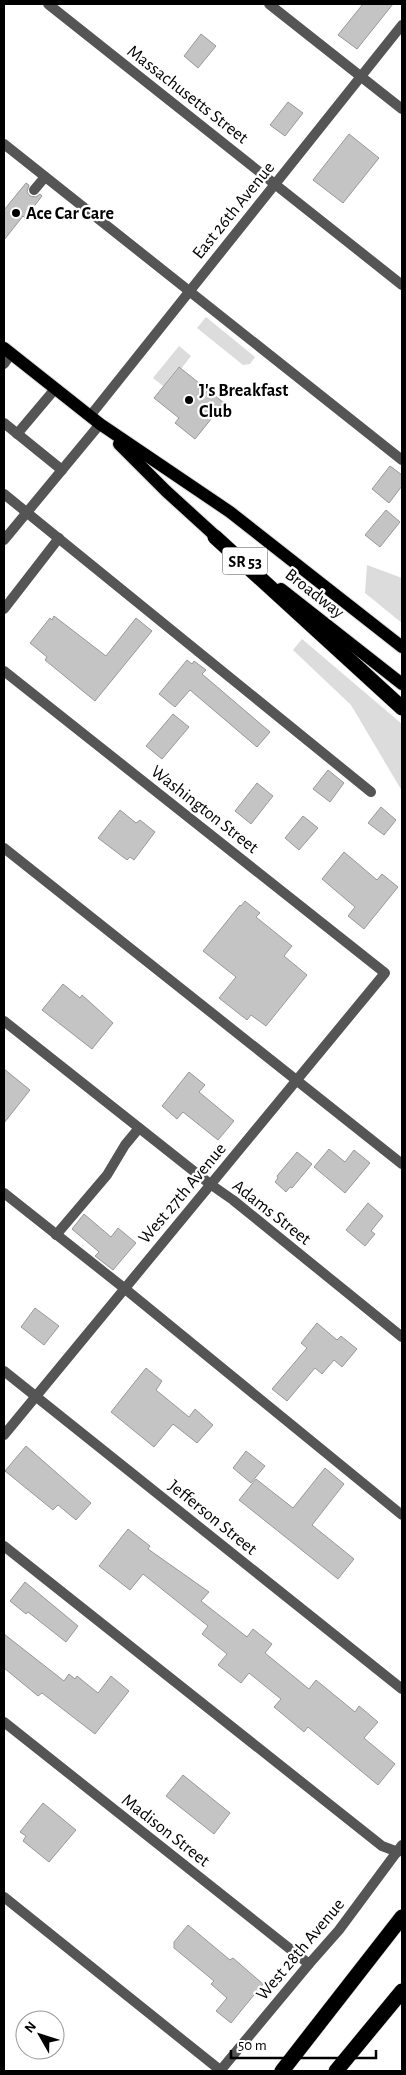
<svg xmlns="http://www.w3.org/2000/svg" width="406" height="2075" font-family="'Alegreya Sans',sans-serif">
<rect width="100%" height="100%" fill="#fff"/>
<!-- green -->
<g fill="#dcdcdc">
<path d="M206,317L255,357L250,364L243,365L197,328Z"/>
<path d="M179,346L191,356L181,369L178,367L163,386L153,378Z"/>
<path d="M367,565L402,578V623L365,593Z"/>
<path d="M302,639L402,724V791L351,705L293,650Z"/>
</g>
<!-- building -->
<g fill="#c4c4c4" stroke="#999">
<path d="M363,4H393L357,49L338,35Z"/>
<path d="M201,34L216,46L198,68L184,56Z"/>
<path d="M288,102L303,113L285,136L270,125Z"/>
<path d="M349,134L379,158L343,203L313,180Z"/>
<path d="M26,183L29,185L27,192L30,196L36,197L40,194L42,196L25,218L23,216L4,240V210Z"/>
<path d="M179,367L224,403L195,439L175,423L179,418L154,398Z"/>
<path d="M390,466L402,475V486L389,503L372,489Z"/>
<path d="M386,510L400,522L380,547L365,535Z"/>
<path d="M54,616L106,656L136,618L152,631L95,701L45,660L47,657L30,643L50,618L52,620Z"/>
<path d="M187,660L192,664L194,661L206,670L202,674L270,732L257,747L190,690L175,707L159,694Z"/>
<path d="M173,714L189,727L162,759L146,746Z"/>
<path d="M328,770L344,783L330,802L313,789Z"/>
<path d="M257,783L273,796L251,824L235,811Z"/>
<path d="M381,807L396,820L384,835L368,823Z"/>
<path d="M120,810L136,823L140,820L155,832L134,860L130,857L127,860L98,838Z"/>
<path d="M303,816L318,828L299,850L285,838Z"/>
<path d="M344,852L377,880L382,874L398,887L364,929L348,916L355,907L322,879Z"/>
<path d="M245,901L260,913L256,917L292,946L284,956L307,975L266,1026L251,1015L247,1020L219,998L236,977L203,951L240,905L241,906Z"/>
<path d="M63,984L80,998L82,995L113,1023L92,1049L42,1010Z"/>
<path d="M4,1069L30,1090L4,1123Z"/>
<path d="M189,1072L205,1085L199,1092L234,1121L218,1140L183,1112L177,1119L162,1106Z"/>
<path d="M329,1149L345,1162L354,1150L370,1163L345,1193L314,1167Z"/>
<path d="M297,1152L312,1164L292,1188L290,1187L286,1192L275,1182L278,1178L277,1176Z"/>
<path d="M368,1203L383,1216L371,1231L375,1234L365,1246L346,1230Z"/>
<path d="M84,1214L111,1237L118,1228L136,1243L113,1270L95,1256L99,1252L72,1229Z"/>
<path d="M35,1308L59,1326L44,1345L21,1327Z"/>
<path d="M317,1323L337,1340L341,1336L357,1349L342,1367L334,1360L322,1374L315,1368L287,1401L272,1389L307,1348L301,1343Z"/>
<path d="M146,1368L162,1381L156,1390L189,1417L195,1409L213,1425L197,1443L173,1424L154,1447L111,1412Z"/>
<path d="M26,1446L91,1503L76,1520L58,1505L53,1510L5,1471Z"/>
<path d="M246,1451L265,1466L251,1483L233,1468Z"/>
<path d="M325,1468L344,1484L312,1525L354,1559L338,1579L239,1500L256,1479L293,1508Z"/>
<path d="M128,1529L150,1546L148,1549L209,1592L201,1601L247,1637L253,1629L272,1644L265,1653L309,1689L316,1680L355,1712L359,1706L378,1722L364,1738L395,1764L378,1785L308,1727L304,1732L274,1707L281,1699L249,1673L241,1683L218,1665L227,1654L202,1634L208,1626L143,1574L130,1590L99,1566Z"/>
<path d="M25,1582L78,1626L66,1642L28,1612L26,1614L10,1601Z"/>
<path d="M4,1634L64,1681L69,1674L75,1679L77,1676L98,1693L111,1676L129,1691L95,1734L42,1693L38,1696L4,1668Z"/>
<path d="M183,1775L230,1813L214,1834L166,1796Z"/>
<path d="M43,1803L76,1830L49,1862L23,1841L26,1836L20,1832Z"/>
<path d="M188,1925L230,1960L233,1958L263,1984L231,2023L216,2011L227,1998L211,1984L214,1981L174,1948V1942Z"/>
</g>
<g fill="none" stroke-linecap="round" stroke-linejoin="round">
<!-- primary casing -->
<g stroke="#dbdbdb" stroke-width="14">
<g id="primary">
<path d="M4,348L100,424L230,512L402,647"/>
<path d="M119,444L166,491L222,542"/>
<path d="M281,589L402,684"/>
</g>
</g>
<!-- highway casing -->
<g stroke="#dbdbdb" stroke-width="16">
<g id="highway">
<path d="M215,537L402,708"/>
<path d="M282,2071L402,1917"/>
<path d="M336,2071L402,1991"/>
</g>
</g>
<!-- lane -->
<g stroke="#555" stroke-width="10">
<path d="M269,4L402,109"/>
<path d="M4,144L402,460"/>
<path d="M34,190L45,177"/>
<path d="M4,364L11,354"/>
<path d="M4,423L62,470"/>
<path d="M17,434L55,389"/>
<path d="M4,494L371,792"/>
<path d="M4,609L59,538"/>
<path d="M4,848L402,1164"/>
<path d="M4,1193L124,1288L402,1515"/>
<path d="M56,1235L107,1175L125,1145L139,1128"/>
<path d="M4,1546L382,1846L398,1852"/>
<path d="M4,1897L220,2070"/>
</g>
<!-- street -->
<g stroke="#555" stroke-width="10">
<path d="M48,4L402,285"/>
<path d="M90,416L402,25"/>
<path d="M4,540L100,424"/>
<path d="M4,671L385,973L4,1435"/>
<path d="M4,1021L210,1184L233,1200L402,1337"/>
<path d="M4,1371L402,1689"/>
<path d="M4,1722L309,1964"/>
<path d="M220,2071L309,1964L339,1930L402,1845"/>
</g>
<!-- primary -->
<use href="#primary" stroke="#000" stroke-width="12"/>
<!-- highway -->
<use href="#highway" stroke="#000" stroke-width="15"/>
</g>
<!-- markers -->
<g fill="#000" stroke="#fff" stroke-width="2">
<circle cx="16" cy="213" r="5"/>
<circle cx="189" cy="400" r="5"/>
</g>
<g text-anchor="middle" stroke-width="4.5" stroke-linejoin="round" paint-order="stroke">
<!-- shield labels -->
<rect fill="#fff" stroke="#4c4c4c" stroke-width="1" x="222.5" y="547.5" width="45" height="27" rx="4"/>
<g font-size="16" font-weight="bold" fill="#000">
<text x="245" y="567">SR 53</text>
</g>
<!-- street labels -->
<g font-size="18" fill="#000" stroke="#fff">
<text transform="translate(188 94) rotate(38)" y="6">Massachusetts Street</text>
<text transform="translate(233 210) rotate(-51)" y="6">East 26th Avenue</text>
<text transform="translate(315 593) rotate(38)" y="6">Broadway</text>
<text transform="translate(205 809) rotate(38)" y="6">Washington Street</text>
<text transform="translate(182 1193) rotate(-50)" y="6">West 27th Avenue</text>
<text transform="translate(272 1212) rotate(38)" y="6">Adams Street</text>
<text transform="translate(213 1517) rotate(39)" y="6">Jefferson Street</text>
<text transform="translate(166 1830) rotate(38)" y="6">Madison Street</text>
<text transform="translate(300 1949) rotate(-50)" y="6">West 28th Avenue</text>
</g>
<!-- poi labels -->
<g font-size="18" font-weight="bold" fill="#000" stroke="#fff" text-anchor="start">
<text x="26" y="219">Ace Car Care</text>
<text x="199" y="396">J's Breakfast<tspan x="199" dy="21">Club</tspan></text>
</g>
</g>
<!-- border -->
<rect width="406" height="2075" fill="none" stroke="#000000" stroke-width="10"/>
<!-- north arrow -->
<g transform="translate(40 2035) rotate(309)"><circle r="24" fill="#ffffff" stroke="#999999"/>
<path d="M0-4L9 19L0 12L-9 19Z" fill="#000000"/>
<text y="-8" font-size="14" font-weight="bold" text-anchor="middle" fill="#000000">N</text>
</g>
<!-- scale -->
<path d="M231 2050v8h145v-8" fill="none" stroke="#000000" stroke-width="2.5"/>
<text x="238" y="2050" font-size="15" fill="#000000" stroke="#ffffff" stroke-width="4" paint-order="stroke">50 m</text>
</svg>
